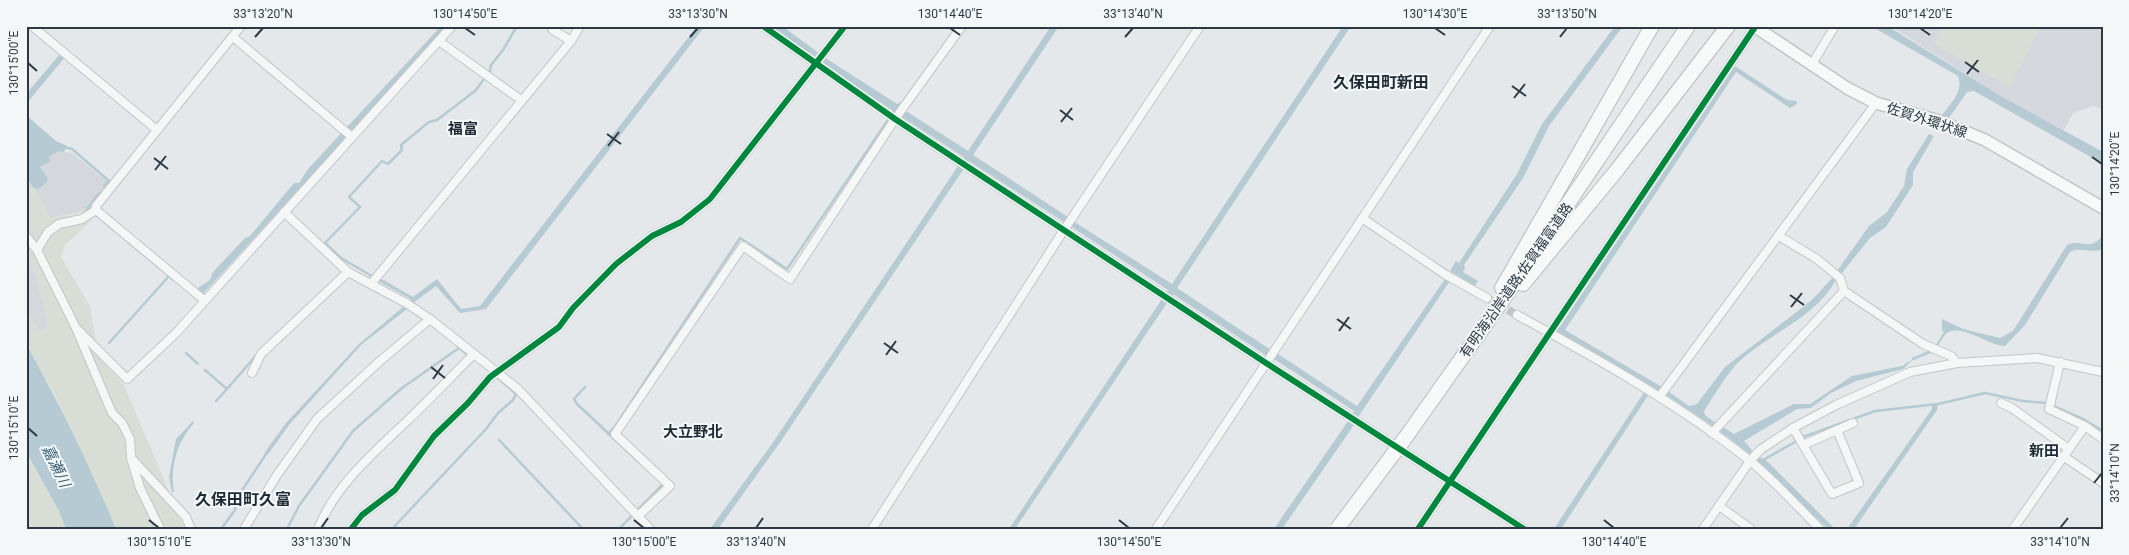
<svg xmlns="http://www.w3.org/2000/svg" width="2129" height="555" font-family="Roboto,'Noto Sans JP',sans-serif">
<rect width="100%" height="100%" fill="#e5e8ea"/>
<!-- built -->
<g fill="#d4d8dd">
<path d="M1890,26H2103V110L2093,106L2073,113L2064,130L2001,96Z"/>
<path d="M59,151L72,153L109,183L88,211L50,218L34,188L38,189L48,178L40,167L51,163L49,157Z"/>
<path d="M26,257L35,271L49,327L26,341Z"/>
</g>
<!-- green -->
<g fill="#d8ddd6">
<path d="M1944,26H2041L2009,87L1933,43Z"/>
<path d="M26,178L34,188L50,218L80,214L90,222L65,245L61,257L90,306L98,357L124,385L185,529H109L56,397L26,344V310L40,332L49,327L35,271L26,257Z"/>
<path d="M26,451L59,511L66,529H26Z"/>
</g>
<!-- water -->
<g fill="#b5cad3">
<path d="M441,26H448L203,294L196,289L210,280L213,272L245,238L250,236L294,183H299L308,169Z"/>
<path d="M697,26H705L486,309L460,313L436,286L413,303L409,301L411,299L378,281L380,278L413,297L437,279L461,309L480,306Z"/>
<path d="M771,26H782L827,59L897,104L903,101L899,106L900,107L894,114L892,110L823,64Z"/>
<path d="M1051,26H1059L973,155L1068,217L1064,222L969,161L781,441L718,529H710L774,441L964,157L902,117L906,111L968,151Z"/>
<path d="M1343,26H1351L1177,288L1271,350L1267,356L1173,294L1015,529H1009L1168,290L1070,226L1073,221L1172,284Z"/>
<path d="M1615,26H1623L1549,126L1523,178L1464,265L1465,268L1463,272L1478,281L1475,286L1450,271L1456,261L1459,263L1517,174L1542,124Z"/>
<path d="M1871,26H1887L2001,96L2103,152V164L1974,91L1967,92L1949,118L1942,115C1951,103 1964,91 1958,76Z"/>
<path d="M61,53L66,56L26,104V94Z"/>
<path d="M1735,66L1787,100L1796,101L1797,104L1790,108L1736,72L1565,330L1662,387L1659,392L1555,331L1558,327H1560Z"/>
<path d="M26,115L56,141L67,146L64,152L59,151L49,157L51,162L40,167L48,178L46,183L38,189L34,188L26,178Z"/>
<path d="M1929,134L1934,136L1913,172V185L1886,227L1870,238L1841,274L1837,271L1869,226L1887,212L1904,186L1907,169Z"/>
<path d="M2103,235V249C2092,254 2080,246 2070,252L2025,325L2005,346C1989,346 1962,323 1947,333C1943,336 1940,342 1938,346L1936,345L1944,332L1942,331V319L1963,329L2000,338L2013,331L2067,245C2083,238 2089,253 2103,235Z"/>
<path d="M1834,276L1837,278C1817,316 1775,331 1743,358C1730,368 1714,396 1704,411L1705,415L1717,424L1714,427L1666,395L1669,392L1689,406L1697,404L1725,367L1812,300Z"/>
<path d="M1445,279L1450,281L1358,417L1352,414L1354,411L1274,359L1278,354L1357,406Z"/>
<path d="M403,307L407,309L361,345L289,425L268,454L265,452L286,423L359,344Z"/>
<path d="M26,344C60,404 89,465 116,529H66L59,511L26,451Z"/>
<path d="M1913,359L1903,369L1856,381L1831,393L1811,408L1797,409L1744,441L1752,450L1750,454L1719,431L1723,427L1734,434L1794,404H1810L1852,376L1902,366Z"/>
<path d="M1645,391L1649,394L1561,529H1554Z"/>
<path d="M1932,404H1938L1937,410L1854,529H1847L1932,409Z"/>
<path d="M193,421L194,423C177,442 170,466 174,492H172L169,477L176,439Z"/>
<path d="M1348,421L1354,425L1282,529H1274Z"/>
<path d="M1759,457L1765,459L1835,529H1828L1756,460Z"/>
</g>
<g fill="none" stroke-linecap="round" stroke-linejoin="round">
<!-- stream -->
<g stroke="#b5cad3" stroke-width="2.5">
<path d="M64,147L72,149L109,181L104,186"/>
<path d="M87,209L99,193"/>
<path d="M96,215L174,280"/>
<path d="M375,278L341,258L325,243L360,207L349,197L382,161L388,164L402,150L401,145L429,122L437,120L475,91L490,71L491,65L503,50L517,26"/>
<path d="M109,343L169,276"/>
<path d="M186,353L198,364"/>
<path d="M1913,359L1932,351"/>
<path d="M205,370L227,389L260,351"/>
<path d="M585,387L574,399L577,404L640,463"/>
<path d="M216,401L227,389"/>
<path d="M2053,406L2083,419L2103,431"/>
<path d="M608,434L614,428L740,238L787,269L890,117"/>
<path d="M1803,437L1875,411L1938,404L1985,393L2023,401L2046,403"/>
<path d="M499,440L583,529"/>
<path d="M1765,459L1795,442"/>
<path d="M221,529L235,510L237,498L268,451"/>
<path d="M287,529L299,506L353,431L402,388L459,348L468,355"/>
<path d="M392,529L486,429L498,413L513,400L516,394L498,378"/>
<path d="M619,529L663,484L661,482"/>
</g>
<!-- minor-tunnel -->
<path stroke="#c0c5c9" stroke-width="8" stroke-dasharray="8 4" stroke-linecap="butt" d="M1487,298L1517,315"/>
<!-- minor casing -->
<g stroke="#c3c6c8" stroke-width="10">
<g id="minor">
<path d="M32,26L157,130"/>
<path d="M551,26L553,30L571,41"/>
<path d="M763,26L895,119L1266,363L1524,529"/>
<path d="M233,37L352,137"/>
<path d="M439,41L521,100"/>
<path d="M1812,64L1835,26"/>
<path d="M284,212L348,272L406,303L430,319L518,389L650,529"/>
<path d="M1362,218L1446,275L1487,298"/>
<path d="M26,236L37,250L76,328L112,413L122,423L130,439L131,458L140,488L160,529"/>
<path d="M1779,236L1817,259L1840,278L1844,291L1923,344L1951,356L1957,363"/>
<path d="M37,250L48,232L59,224L82,219L96,210"/>
<path d="M371,284L571,41L580,26"/>
<path d="M204,300L96,210V206L241,26"/>
<path d="M1517,315C1596,358 1677,403 1749,460C1774,480 1797,506 1820,529"/>
<path d="M76,328L127,379L176,333L452,26"/>
<path d="M252,373L261,354L348,272"/>
<path d="M1660,396L1876,103"/>
<path d="M2001,403L2012,408L2069,449"/>
<path d="M2085,426L2103,439"/>
<path d="M1793,428L1832,494L1859,483L1837,430"/>
<path d="M1712,433L1844,291"/>
<path d="M1803,445L1853,423"/>
<path d="M2063,456L2103,483"/>
<path d="M132,459L186,517L191,529"/>
<path d="M1719,506L1751,529"/>
<path d="M638,516L670,486L615,434L743,246L790,279L895,119L962,26"/>
<path d="M244,529L277,475L317,419L380,361L430,319"/>
<path d="M318,529C336,484 374,453 408,420C430,399 451,377 473,355"/>
<path d="M351,529L362,515L395,490L434,436L468,403L490,377L559,327L573,308L616,264L652,236L681,222L710,199L845,26"/>
<path d="M872,529L1064,230L1200,26"/>
<path d="M1156,529L1490,26"/>
<path d="M1418,529L1755,27"/>
<path d="M1703,529L1750,461L1760,450L1793,428L1836,405L1910,372L1957,363L2037,358L2103,372"/>
<path d="M2013,529L2085,426L2049,409L2060,362"/>
</g>
</g>
<!-- primary casing -->
<g stroke="#c2c5c7" stroke-width="14">
<path id="primary" d="M1754,26L1847,88L1876,103L1939,121L1985,140L2103,208"/>
</g>
<!-- motorway casing -->
<g stroke="#b8bbbe" stroke-width="16">
<g id="motorway">
<path d="M1523,284L1617,170L1728,26"/>
<path d="M1502,288L1652,26"/>
<path d="M1403,441L1500,304L1688,26"/>
</g>
</g>
<!-- minor -->
<use href="#minor" stroke="#f5f6f6" stroke-width="8"/>
<!-- primary -->
<use href="#primary" stroke="#f7f8f8" stroke-width="11"/>
<!-- motorway -->
<use href="#motorway" stroke="#f7f8f8" stroke-width="14"/>
<!-- motorway-bridge casing -->
<g stroke="#b8bbbe" stroke-width="16" stroke-linecap="butt">
<path id="motorway-bridge" d="M1337,529L1403,441"/>
</g>
<!-- motorway-bridge -->
<use href="#motorway-bridge" stroke="#f7f8f8" stroke-width="14"/>
<!-- cycleway casing -->
<g stroke="#f4f7f8" stroke-width="9">
<g id="cycleway">
<path d="M763,26L895,119L1266,363L1524,529"/>
<path d="M351,529L362,515L395,490L434,436L468,403L490,377L559,327L573,308L616,264L652,236L681,222L710,199L845,26"/>
<path d="M1418,529L1755,27"/>
</g>
</g>
<!-- cycleway -->
<use href="#cycleway" stroke="#00873e" stroke-width="6"/>
</g>
<!-- ticks -->
<path fill="none" stroke="#2c3943" stroke-width="2" d="M465,28L475,35M950,28L960,35M1435,28L1445,35M1920,28L1930,35M255,37L263,28M690,37L698,28M1125,37L1133,28M1560,37L1567,28M1965,62L1979,72M28,63L37,71M1967,74L1978,60M1512,86L1526,96M1514,98L1525,84M1060,110L1073,120M1061,122L1072,108M607,134L621,144M608,146L619,132M2092,157L2102,164M154,158L168,169M155,170L166,156M1790,295L1804,305M1791,307L1802,293M1337,319L1351,329M1339,331L1349,317M884,343L898,353M886,355L896,341M431,367L445,378M433,379L443,365M28,428L37,436M2094,483L2102,473M149,520L159,528M634,520L644,528M1119,520L1129,528M1604,520L1614,528M321,528L328,518M756,528L763,518M2060,528L2068,518"/>
<g text-anchor="middle" stroke-width="4" stroke-linejoin="round" paint-order="stroke">
<!-- street labels -->
<g font-size="14" fill="#2c3943" stroke="#f4f7f8">
<text transform="translate(1927 120) rotate(18)" y="5">佐賀外環状線</text>
<text transform="translate(1516 280) rotate(-55)" y="5">有明海沿岸道路;佐賀福富道路</text>
</g>
<!-- neighbourhood labels -->
<g font-size="15" font-weight="bold" fill="#1e2a34" stroke="#f4f7f8">
<text x="463" y="134">福富</text>
<text x="693" y="437">大立野北</text>
<text x="2044" y="456">新田</text>
</g>
<!-- water labels -->
<g font-size="15" font-style="italic" fill="#386075" stroke="#f4f7f8">
<text transform="translate(56 466) rotate(64)" y="5">嘉瀬川</text>
</g>
<!-- quarter labels -->
<g font-size="16" font-weight="bold" fill="#1e2a34" stroke="#f4f7f8">
<text x="1381" y="88">久保田町新田</text>
<text x="243" y="505">久保田町久富</text>
</g>
</g>
<!-- border -->
<rect width="2129" height="555" fill="none" stroke="#f4f7f8" stroke-width="55"/>
<rect x="28" y="28" width="2074" height="500" fill="none" stroke="#2c3943" stroke-width="2"/>
<g font-size="12" text-anchor="middle" fill="#2c3943">
<text x="263" y="18">33°13'20"N</text>
<text x="465" y="18">130°14'50"E</text>
<text x="698" y="18">33°13'30"N</text>
<text x="950" y="18">130°14'40"E</text>
<text x="1133" y="18">33°13'40"N</text>
<text x="1435" y="18">130°14'30"E</text>
<text x="1567" y="18">33°13'50"N</text>
<text x="1920" y="18">130°14'20"E</text>
<text transform="translate(14 63) rotate(-90)" y="4">130°15'00"E</text>
<text transform="translate(2115 164) rotate(-90)" y="4">130°14'20"E</text>
<text transform="translate(14 428) rotate(-90)" y="4">130°15'10"E</text>
<text transform="translate(2115 473) rotate(-90)" y="4">33°14'10"N</text>
<text x="159" y="546">130°15'10"E</text>
<text x="321" y="546">33°13'30"N</text>
<text x="644" y="546">130°15'00"E</text>
<text x="756" y="546">33°13'40"N</text>
<text x="1129" y="546">130°14'50"E</text>
<text x="1614" y="546">130°14'40"E</text>
<text x="2060" y="546">33°14'10"N</text>
</g>
</svg>
